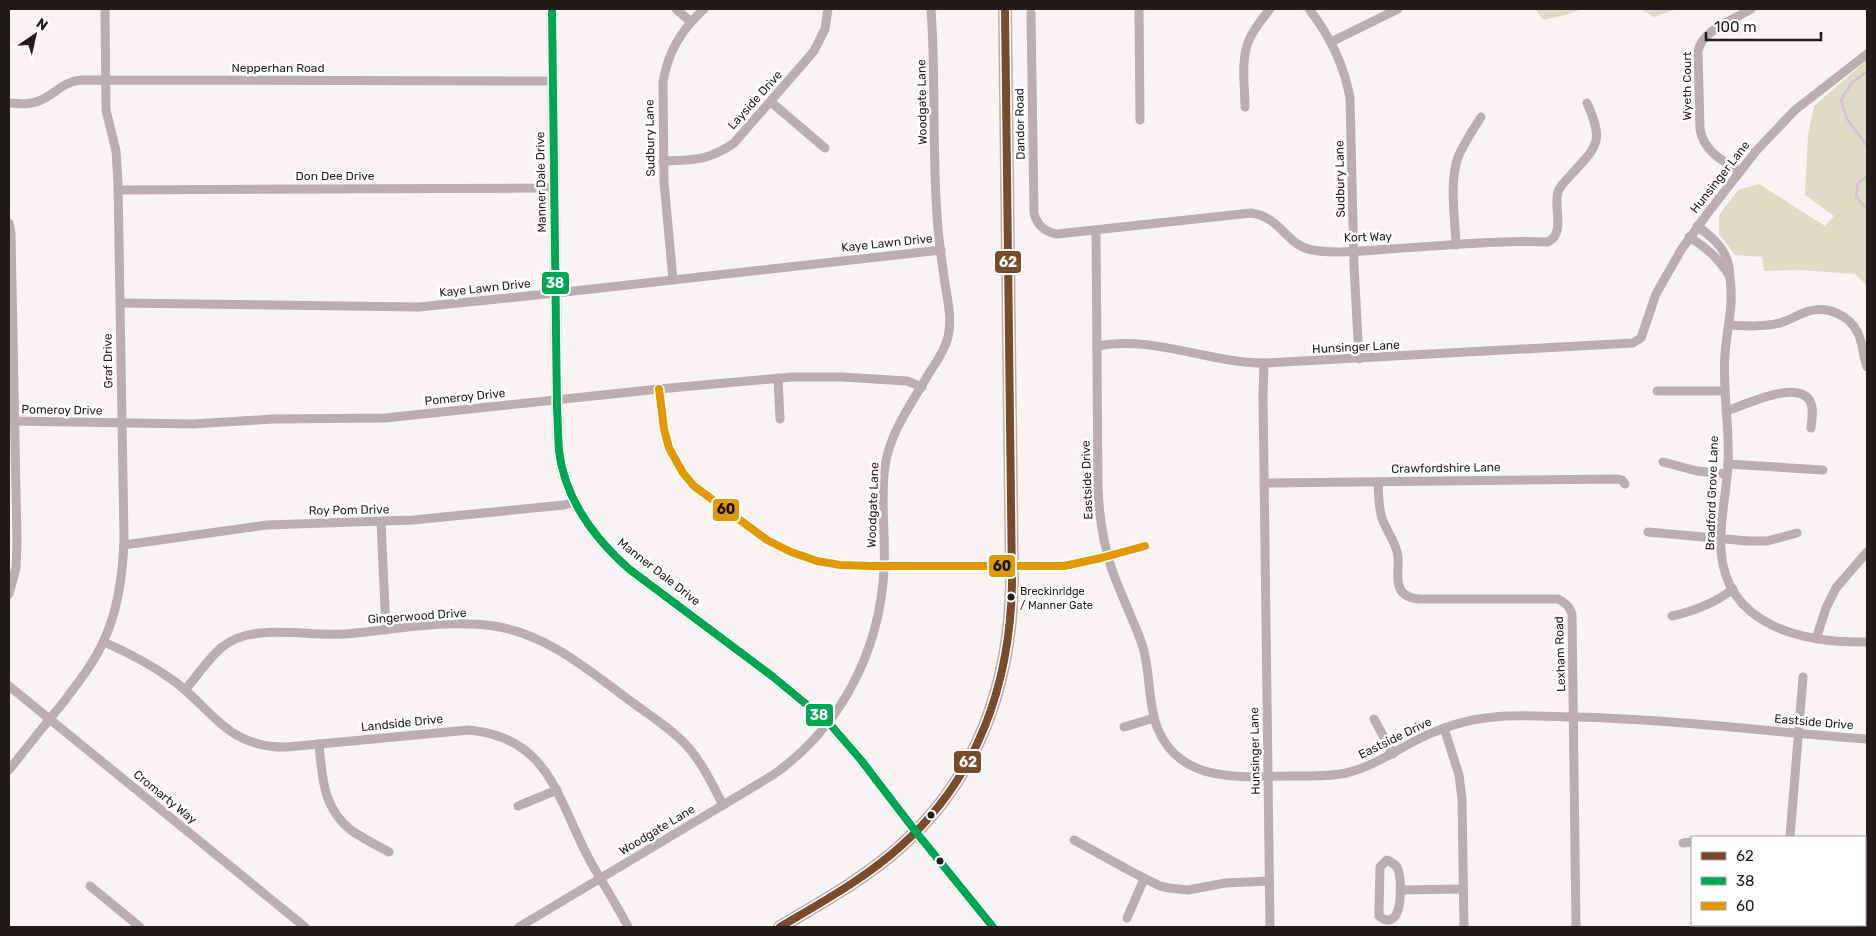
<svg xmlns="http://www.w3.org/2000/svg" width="1876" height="936" font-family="Rubik,sans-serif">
<rect width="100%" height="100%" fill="#f9f4f3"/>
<!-- green -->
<g fill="#dfdcc6">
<path d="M1535,9H1582L1566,15L1543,20Z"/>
<path d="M1640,9H1678L1654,17Z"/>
<path d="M1867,60V286L1855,274L1800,270L1764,271L1762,257L1735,255L1719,234V215L1738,190L1759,184L1825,226L1834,216L1805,195L1808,135L1814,106Z"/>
</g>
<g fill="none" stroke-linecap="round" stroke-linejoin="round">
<!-- stream -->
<g stroke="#dbbdd7" stroke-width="2.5">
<path d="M1867,71L1851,84L1841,100L1847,119L1867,146"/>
<path d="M1867,176L1858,183L1856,197L1867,209"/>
</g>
<!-- minor -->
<g stroke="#bbadb0" stroke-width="9">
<path d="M676,9L691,22"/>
<path d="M1139,9L1140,120"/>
<path d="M1309,9C1330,36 1344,64 1350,98L1354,265L1359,359"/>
<path d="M1031,13L1034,213C1037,225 1045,232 1057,234L1251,213C1280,216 1287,246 1312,250C1335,254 1364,251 1388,249C1441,246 1495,240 1548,242C1566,233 1553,207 1558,192C1560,186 1565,181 1569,177C1597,146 1605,143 1587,103"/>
<path d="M1331,42L1398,9"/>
<path d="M771,102L825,148"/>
<path d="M9,103C20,104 31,105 41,100C57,93 62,82 81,80L553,81"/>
<path d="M1245,107C1245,86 1240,58 1250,38C1255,27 1263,18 1270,9"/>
<path d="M663,161C693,160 708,161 734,143L814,51L825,29L828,9"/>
<path d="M1740,171C1722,161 1703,150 1700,129L1698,52C1701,30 1734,20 1751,9"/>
<path d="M118,190L553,188"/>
<path d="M9,223L11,233L17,543L16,568L9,594"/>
<path d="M1697,226C1711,236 1724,247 1728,263C1730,268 1729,273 1730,278C1734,307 1727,326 1725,354C1722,390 1730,426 1728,463C1727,492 1719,521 1721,550C1726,627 1804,643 1867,642"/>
<path d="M1096,231L1098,487C1099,515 1103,543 1112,570C1121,595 1133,619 1142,644C1151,671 1147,700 1157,727C1179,783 1238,777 1286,776C1306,776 1327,777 1346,773C1376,766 1400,747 1427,735C1449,725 1470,719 1494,717C1521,714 1547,717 1574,717C1672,719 1769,732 1867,739"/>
<path d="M1689,237C1707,248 1718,258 1729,275"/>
<path d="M1456,245C1455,217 1449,184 1458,157C1464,143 1473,130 1481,117"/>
<path d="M673,280L664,182L663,82C668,52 681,30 704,9"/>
<path d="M120,303L419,307L556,293L941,250"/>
<path d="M1729,325C1746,326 1763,327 1780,323C1790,320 1799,314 1809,311C1828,306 1849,315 1858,333C1863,344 1863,356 1867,367"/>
<path d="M1097,346C1153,335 1208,363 1264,363L1633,343L1641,338L1656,294L1681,250L1710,210L1757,150L1795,110L1867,54"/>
<path d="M1264,363L1263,395L1270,927"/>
<path d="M778,378L780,419"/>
<path d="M659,389L664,429L669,448L683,473L694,486L767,540L791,552L817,561L840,565L872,566H1064L1101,558L1145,546"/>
<path d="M1657,391H1723"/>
<path d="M1726,411C1745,405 1797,379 1810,401C1814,409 1812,419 1811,428"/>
<path d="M9,421L193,424L274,419L385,418L659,389L792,377H842L907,381L922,387"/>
<path d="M1663,462L1697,471L1727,474"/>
<path d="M1728,464L1823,470"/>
<path d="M1378,482C1379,494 1378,509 1383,521C1388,533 1397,544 1398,557C1399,568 1395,582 1402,592C1407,597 1413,599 1420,599H1558C1566,603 1569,606 1572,614L1576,927"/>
<path d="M1264,483L1618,479L1622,480L1625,484"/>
<path d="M381,522L386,630"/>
<path d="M1648,532L1748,541H1767L1797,533"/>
<path d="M124,545L267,525L413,520L564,505L575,502"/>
<path d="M1672,616C1695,611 1715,603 1733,589"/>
<path d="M1816,639L1826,608L1836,588L1867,552"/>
<path d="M104,642C129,653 152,665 174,681C215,712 228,748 287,747L469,730C546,737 556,793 585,851C598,877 615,901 628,927"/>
<path d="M9,686L305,927"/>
<path d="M185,690C197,676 208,659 222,647C253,622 306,637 344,634C393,630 445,619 494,626C547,634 588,670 629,700C649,715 671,728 688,747C703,764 713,786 723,805"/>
<path d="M1374,719L1393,754"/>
<path d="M1124,727L1154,718"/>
<path d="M1444,728L1459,775L1462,799L1464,927"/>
<path d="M319,744C322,777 323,808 351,830C362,838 376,845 389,852"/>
<path d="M9,770C26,748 44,726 62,704C78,683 94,663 104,640C119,608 123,573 124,539L118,183L116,151L106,110L105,9"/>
<path d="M518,806L557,790"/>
<path d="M1790,837L1803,677"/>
<path d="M1074,840L1134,873L1160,886L1169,888L1188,890L1225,883L1269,881"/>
<path d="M1683,843L1692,842"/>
<path d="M1387,860C1391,862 1394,863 1397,867C1403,877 1404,936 1379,916V911L1380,867Z"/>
<path d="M90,886L140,927"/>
<path d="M1400,890L1463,889"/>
<path d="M1127,918L1144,879"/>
<path d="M1806,925L1807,927"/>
<path d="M519,927L773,775C841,727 880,651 884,569C886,535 880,500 885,466C890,431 914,400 931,370C938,360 945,349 948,337C952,320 948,301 945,284C942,261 938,238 937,215C932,146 936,77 931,9"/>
<path d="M1788,927L1793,925"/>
</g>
<!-- tertiary -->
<path stroke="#bbadb0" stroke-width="11" d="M552,9L557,409C558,423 558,437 559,451C565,500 594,538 629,569L772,676L829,723L861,760L916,832L993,927"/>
<!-- primary -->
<path stroke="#bdaeb1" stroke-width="14" d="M780,927C822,902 866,878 902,845C978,777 1010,684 1012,584L1005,9"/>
<!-- bus-1 casing -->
<g stroke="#fff" stroke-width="11">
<path id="bus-1" d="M780,927C822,902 866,878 902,845C978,777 1010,684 1012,584L1005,9"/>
</g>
<!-- bus-2 casing -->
<g stroke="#fff" stroke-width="11">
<path id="bus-2" d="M552,9L557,409C558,423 558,437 559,451C565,500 594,538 629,569L772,676L829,723L861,760L916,832L993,927"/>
</g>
<!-- bus-3 casing -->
<g stroke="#fff" stroke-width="11">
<path id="bus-3" d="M659,389L664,429L669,448L683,473L694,486L767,540L791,552L817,561L840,565L872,566H1064L1101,558L1145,546"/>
</g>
<!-- bus-1 -->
<use href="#bus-1" stroke="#7a4b2a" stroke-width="8"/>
<!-- bus-2 -->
<use href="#bus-2" stroke="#00a651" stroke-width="8"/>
<!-- bus-3 -->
<use href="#bus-3" stroke="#e29802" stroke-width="8"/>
</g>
<!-- markers -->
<g fill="#231b18" stroke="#fff" stroke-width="2">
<circle cx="1011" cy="597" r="4.5"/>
<circle cx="931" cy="815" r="4.5"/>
<circle cx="940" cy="861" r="4.5"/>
</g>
<g text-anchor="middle" stroke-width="5" stroke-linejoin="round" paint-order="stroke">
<!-- bus labels -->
<g font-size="11" fill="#231b18" stroke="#fff" text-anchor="start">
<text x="1020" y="595">Breckinridge<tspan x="1020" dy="14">/ Manner Gate</tspan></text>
</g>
<!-- street labels -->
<g font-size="12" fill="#231b18" stroke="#fff">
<text x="278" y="72">Nepperhan Road</text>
<text transform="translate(1687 86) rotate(-90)" y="4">Wyeth Court</text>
<text transform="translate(755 100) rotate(-48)" y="4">Layside Drive</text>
<text transform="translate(922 102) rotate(-91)" y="4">Woodgate Lane</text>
<text transform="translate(1020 124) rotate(-91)" y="4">Dandor Road</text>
<text transform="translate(650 138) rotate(-91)" y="4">Sudbury Lane</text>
<text x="335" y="180">Don Dee Drive</text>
<text transform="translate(1720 177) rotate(-52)" y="4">Hunsinger Lane</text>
<text transform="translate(1340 179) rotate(-91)" y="4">Sudbury Lane</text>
<text transform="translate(541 182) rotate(-91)" y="4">Manner Dale Drive</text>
<text transform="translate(1368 237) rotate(-2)" y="4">Kort Way</text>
<text transform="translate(887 243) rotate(-6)" y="4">Kaye Lawn Drive</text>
<text transform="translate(485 288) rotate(-6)" y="4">Kaye Lawn Drive</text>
<text transform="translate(1356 347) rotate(-3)" y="4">Hunsinger Lane</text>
<text transform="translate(108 361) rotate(-91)" y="4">Graf Drive</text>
<text transform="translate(465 397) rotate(-6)" y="4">Pomeroy Drive</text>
<text transform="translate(62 410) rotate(1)" y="4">Pomeroy Drive</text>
<text transform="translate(1446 468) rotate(-1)" y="4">Crawfordshire Lane</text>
<text transform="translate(1087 480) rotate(-92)" y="4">Eastside Drive</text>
<text transform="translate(1712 493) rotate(-88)" y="4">Bradford Grove Lane</text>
<text transform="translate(873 505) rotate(-88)" y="4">Woodgate Lane</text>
<text transform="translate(349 510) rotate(-1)" y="4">Roy Pom Drive</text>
<text transform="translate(659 572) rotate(38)" y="4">Manner Dale Drive</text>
<text transform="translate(417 616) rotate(-4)" y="4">Gingerwood Drive</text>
<text transform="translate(1560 654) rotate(-92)" y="4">Lexham Road</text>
<text transform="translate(1814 722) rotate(5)" y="4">Eastside Drive</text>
<text transform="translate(402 723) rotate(-6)" y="4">Landside Drive</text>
<text transform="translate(1395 738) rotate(-26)" y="4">Eastside Drive</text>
<text transform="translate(1255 751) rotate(-91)" y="4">Hunsinger Lane</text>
<text transform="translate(165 797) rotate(39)" y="4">Cromarty Way</text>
<text transform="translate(657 830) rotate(-31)" y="4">Woodgate Lane</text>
</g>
</g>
<g stroke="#fff" stroke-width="2">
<rect x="994" y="250" width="28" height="24" rx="5" fill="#7a4b2a"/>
<rect x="541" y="271" width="29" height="24" rx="5" fill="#00a651"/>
<rect x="712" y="498" width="28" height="24" rx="5" fill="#e29802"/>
<rect x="988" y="554" width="28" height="24" rx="5" fill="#e29802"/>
<rect x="805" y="703" width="29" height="24" rx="5" fill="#00a651"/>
<rect x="953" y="750" width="29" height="24" rx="5" fill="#7a4b2a"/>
</g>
<g font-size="14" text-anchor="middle" font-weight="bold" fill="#fff">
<text x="1008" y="267">62</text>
<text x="555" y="288">38</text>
<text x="819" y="720">38</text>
<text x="968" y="767">62</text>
</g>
<g font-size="14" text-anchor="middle" font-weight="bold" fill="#111">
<text x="726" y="514">60</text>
<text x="1002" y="571">60</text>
</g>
<!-- border -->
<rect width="1876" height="936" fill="none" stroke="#231b18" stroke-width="20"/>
<!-- legend -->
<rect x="1691" y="836" width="175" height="90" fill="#ffffff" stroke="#a7a4a3"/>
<rect x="1701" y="852" width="25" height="8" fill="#7a4b2a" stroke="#a7a4a3"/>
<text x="1736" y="861" font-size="15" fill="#231b18">62</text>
<rect x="1701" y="877" width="25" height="8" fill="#00a651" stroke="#a7a4a3"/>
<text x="1736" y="886" font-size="15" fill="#231b18">38</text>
<rect x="1701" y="902" width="25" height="8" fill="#e29802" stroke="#a7a4a3"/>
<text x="1736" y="911" font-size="15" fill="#231b18">60</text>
<!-- north arrow -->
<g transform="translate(35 35) rotate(34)" stroke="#ffffff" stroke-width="4" paint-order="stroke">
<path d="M0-4L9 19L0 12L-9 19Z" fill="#231b18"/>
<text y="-8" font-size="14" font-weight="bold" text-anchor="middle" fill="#231b18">N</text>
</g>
<!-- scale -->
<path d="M1706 32v8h115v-8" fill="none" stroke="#231b18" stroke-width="2.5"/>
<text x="1714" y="32" font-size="15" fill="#231b18" stroke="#ffffff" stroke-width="4" paint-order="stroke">100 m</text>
</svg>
